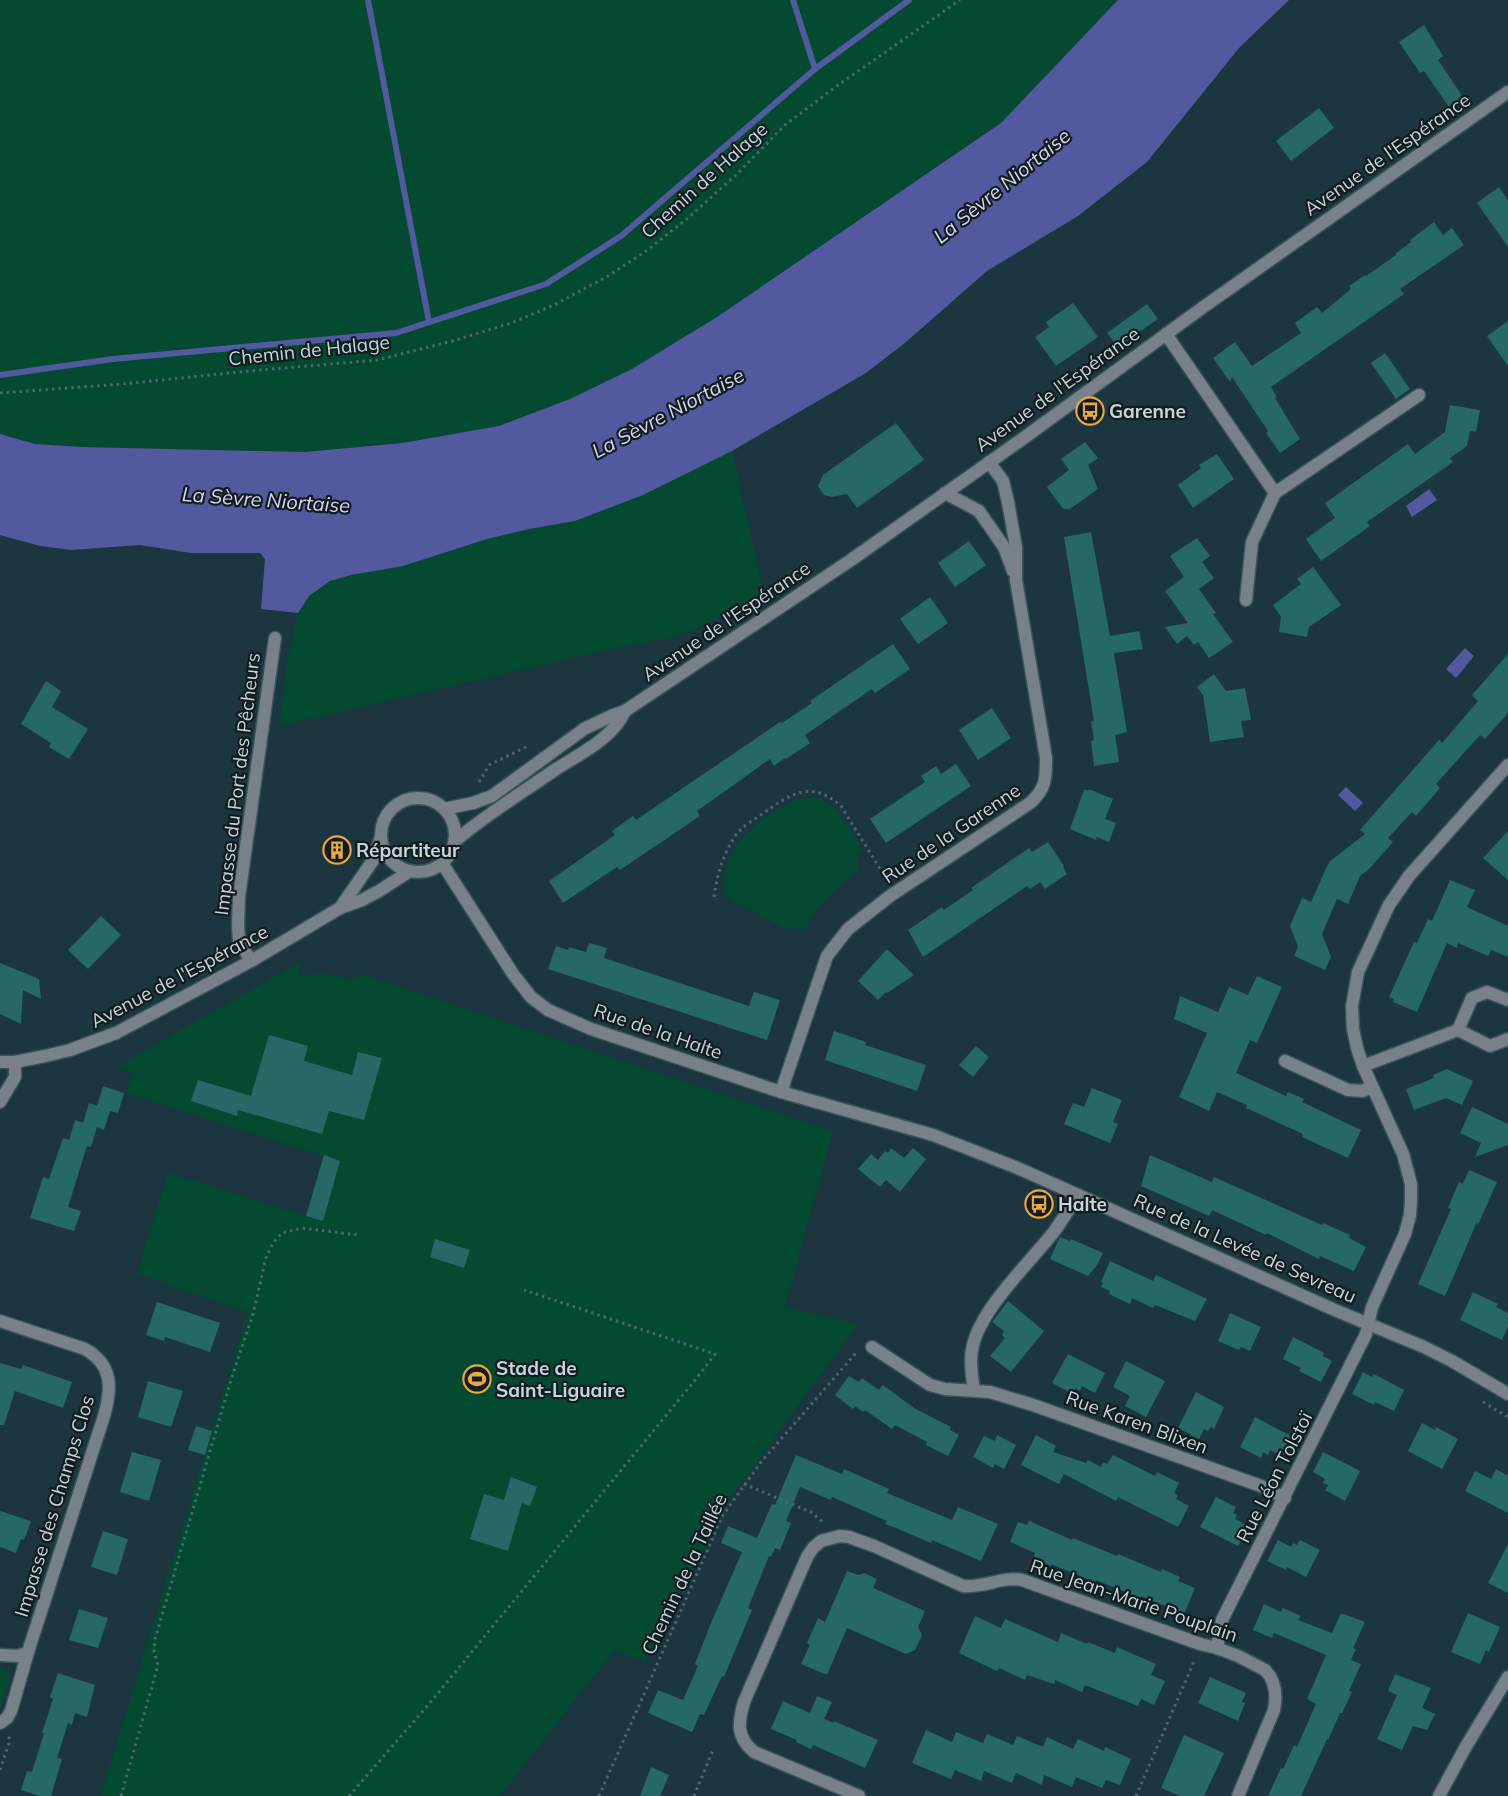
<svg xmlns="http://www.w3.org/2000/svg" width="1508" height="1796" font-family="Mulish,sans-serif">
<rect width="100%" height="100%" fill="#1b363f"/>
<!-- green -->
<g fill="#034a31">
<path d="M0,0H1118L1001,123L717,317L632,370L570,399L499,426L402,443L305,452L82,447L35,444L0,434Z"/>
<path d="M732,451L764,595L700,627L669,638L616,648L279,726L288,658L298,613L309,596L330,581L351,575L403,566L487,539L529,529L575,521L643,495Z"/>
<path d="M815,797C839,803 850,831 862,850L857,856V872L835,890L820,905L805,929L784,928L738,904L724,894C721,859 739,836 766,817C783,805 794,799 815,797Z"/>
<path d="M302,961L298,975L328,974L351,980L361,974L833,1131L785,1307L858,1324L723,1508L645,1662L614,1650L500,1796H101L248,1312L137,1274L168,1173L323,1221L340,1161L126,1093L133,1072L116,1067Z"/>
<path d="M0,1666L5,1668L10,1677L0,1709Z"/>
</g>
<!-- water -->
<g fill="#53599e">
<path d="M1118,0H1289L1239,48L1147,162L1078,216L987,271L906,342L866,373L732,451L643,495L575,521L529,529L487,539L403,566L351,575L330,581L309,596L298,613L261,609L265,559L260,553H191L140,545L71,550L40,546L0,535V434L35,444L82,447L305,452L402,443L499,426L570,399L632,369L717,317L1001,123Z"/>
<path d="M1429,489L1437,500L1412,517L1406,506Z"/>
<path d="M1465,648L1474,656L1456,678L1446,669Z"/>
<path d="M1346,787L1363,803L1355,811L1338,795Z"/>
</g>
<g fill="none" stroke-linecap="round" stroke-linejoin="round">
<!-- stream -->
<g stroke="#53599e" stroke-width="6">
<path d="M368,0L429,322"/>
<path d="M793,0L815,69"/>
<path d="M0,375L113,359L396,333L546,284L621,236L815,69L909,0"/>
</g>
</g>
<!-- building -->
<g fill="#266865">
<path d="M1424,25L1443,56L1438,60L1463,97L1449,107L1424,71L1420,73L1399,42Z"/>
<path d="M1319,108L1334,128L1291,161L1276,141Z"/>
<path d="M1499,187L1508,200V247L1477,203Z"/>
<path d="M1434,222L1443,235L1452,228L1464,245L1400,289L1404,294L1271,387L1277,397L1275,398L1300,439L1280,453L1266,433L1268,431L1232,377L1230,382L1213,358L1235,342L1252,366L1301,333L1295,323L1317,307L1322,313L1351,289L1349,286L1365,275L1366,276L1396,255L1395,254L1411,242L1410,240Z"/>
<path d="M1073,303L1098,337L1056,366L1035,337L1049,327L1046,322Z"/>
<path d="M1147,304L1158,319L1118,347L1107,333Z"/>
<path d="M1508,321V366L1487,336Z"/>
<path d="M1385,353L1410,389L1396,399L1371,363Z"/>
<path d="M1450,405L1480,410L1476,432L1470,431L1467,446L1450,458L1453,462L1367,522L1370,526L1321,561L1306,539L1335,518L1325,503L1408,444L1415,454L1445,432Z"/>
<path d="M896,423L924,460L857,508L847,494L832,497L824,495L818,486L823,475Z"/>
<path d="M1085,442L1098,458L1088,465L1098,489L1070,509H1063L1047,487L1069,470L1061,459Z"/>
<path d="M1217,454L1234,479L1193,508L1178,485L1201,468L1199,465Z"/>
<path d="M1091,532L1110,636L1139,631L1143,649L1114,653L1127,732L1115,735L1119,762L1094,766L1091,741L1094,740L1091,722L1094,721L1064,537Z"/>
<path d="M1197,538L1210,556L1202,562L1214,578L1199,589L1216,613L1213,614L1233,642L1209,658L1198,642L1194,645L1187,636L1177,644L1165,627L1188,623L1165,591L1184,577L1170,556Z"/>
<path d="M969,541L986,565L955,587L938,563Z"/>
<path d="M1313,567L1341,605L1309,627L1307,637L1279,632L1281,617L1273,605L1301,584L1297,579Z"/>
<path d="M930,597L948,623L918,644L900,619Z"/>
<path d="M893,644L910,669L875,693L872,689L805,735L810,743L786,759L785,758L774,766L770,759L697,811L700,816L620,870L617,867L563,903L549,881L615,835L612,831L633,816L636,820L780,722L782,723L812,703L810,701Z"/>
<path d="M1508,654V713L1485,739L1480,735L1436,784L1440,788L1416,816L1412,812L1388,838L1393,842L1369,869L1360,876L1348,904L1337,899L1322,934L1331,957L1325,970L1294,956L1298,947L1290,926L1302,898L1311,902L1329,862L1365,834L1360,830L1439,740L1442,743L1478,701L1472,695Z"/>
<path d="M1214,674L1226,691L1245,688L1251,720L1241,721L1244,737L1210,742L1203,695L1197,687Z"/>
<path d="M46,681L61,691L52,707L88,729L69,759L49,747L51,743L21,724Z"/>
<path d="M992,708L1011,738L978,760L959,730Z"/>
<path d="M956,764L971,786L886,843L870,819L925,782L921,776L936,766L941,774Z"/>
<path d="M1084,790H1091L1113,799L1105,819L1116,823L1109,842L1097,837L1096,840L1070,829Z"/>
<path d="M1508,831V880L1483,858Z"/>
<path d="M1048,842L1064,866L1063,867L1067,874L1045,889L1040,882L1030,889L1027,886L923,957L908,930L942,907L944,910L973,890L971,888L1029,848L1032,852Z"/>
<path d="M1450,880L1475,890L1467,907L1508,926V957L1491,950L1488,956L1458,943L1457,948L1447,943L1417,1012L1393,1002L1394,999L1389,997L1414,942L1417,943L1428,919L1432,921Z"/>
<path d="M101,916L121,935L88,969L68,950Z"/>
<path d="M589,943L607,948L604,958L749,1006L754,992L780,1000L767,1040L548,969L556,946L568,950L569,947L586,952Z"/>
<path d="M887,949L914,975L887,993L886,992L878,1000L858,981Z"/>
<path d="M0,963L39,979L41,999L23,990L21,1024L0,1014Z"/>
<path d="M1257,976L1282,987L1257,1043L1250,1040L1236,1073L1286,1096L1288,1092L1304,1099L1302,1102L1361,1130L1348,1158L1302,1137L1303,1134L1246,1108L1247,1105L1217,1092L1209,1111L1179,1097L1207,1033L1174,1019L1180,996L1218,1012L1229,987L1248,995Z"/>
<path d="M834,1031L866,1042L865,1045L926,1065L917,1091L825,1060Z"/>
<path d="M269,1035L308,1046L304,1061L352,1075L358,1052L382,1058L364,1120L329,1111L322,1134L238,1110L237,1116L191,1101L198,1080L251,1096Z"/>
<path d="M976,1046L989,1057L973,1077L959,1065Z"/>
<path d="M1447,1069L1473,1081L1462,1105L1446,1098L1414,1110L1406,1089L1434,1078L1433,1075Z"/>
<path d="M103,1086L124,1093L118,1113L110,1111L104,1130L97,1127L91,1147L87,1146L68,1207L81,1211L74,1231L30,1218L43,1177L49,1179L63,1138L69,1140L75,1120L83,1123L89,1103L97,1106Z"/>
<path d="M1092,1088L1122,1100L1113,1122L1118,1124L1110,1143L1064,1124L1073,1103L1084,1107Z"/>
<path d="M1472,1107L1508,1124V1145L1475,1157L1481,1143L1460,1133Z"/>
<path d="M891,1148L904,1158L913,1148L926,1159L900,1192L886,1180L880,1187L858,1169L871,1154L878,1160L885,1151L888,1153Z"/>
<path d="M324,1155L340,1161L323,1221L306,1216Z"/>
<path d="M1150,1155L1212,1182L1214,1177L1322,1225L1323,1223L1350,1235L1349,1238L1366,1247L1354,1271L1320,1256L1319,1259L1267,1233L1266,1235L1212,1210L1209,1216L1141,1186Z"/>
<path d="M1469,1170L1497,1182L1478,1225L1477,1222L1445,1296L1418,1284L1451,1209L1448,1208L1459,1182L1463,1184Z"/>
<path d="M1060,1237L1070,1241L1071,1239L1103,1253L1097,1265L1088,1276L1050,1259Z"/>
<path d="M435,1239L470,1250L464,1268L430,1257Z"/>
<path d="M1110,1261L1153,1281L1156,1275L1207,1299L1195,1321L1155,1305L1153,1308L1132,1298L1130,1304L1109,1294L1110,1291L1101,1287L1103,1283L1101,1282Z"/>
<path d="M1473,1292L1498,1304L1496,1307L1508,1313V1327L1502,1340L1460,1320Z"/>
<path d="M1008,1301L1044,1331L1011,1372L990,1356L1005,1338L1002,1335L1004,1331L992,1322Z"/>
<path d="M157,1302L220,1323L210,1352L165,1337L164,1341L146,1335Z"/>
<path d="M1230,1313L1261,1327L1250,1351L1241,1347L1239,1350L1218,1341Z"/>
<path d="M1293,1337L1324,1353L1323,1356L1332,1361L1321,1382L1299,1371L1301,1368L1283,1359Z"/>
<path d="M1068,1354L1105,1373L1095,1393L1082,1386L1080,1391L1075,1388L1073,1394L1052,1383Z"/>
<path d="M1126,1361L1165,1381L1146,1417L1125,1406L1130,1396L1113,1387Z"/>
<path d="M0,1363L21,1369L23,1365L72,1382L63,1408L15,1391L4,1425H0Z"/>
<path d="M1363,1372L1372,1377L1374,1374L1404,1390L1394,1411L1375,1402L1374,1405L1352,1394Z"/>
<path d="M849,1376L859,1382L862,1378L879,1390L883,1385L914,1408L951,1427L950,1430L959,1435L948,1456L926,1445L927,1442L895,1425L892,1429L865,1410L863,1412L855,1406L853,1409L835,1395Z"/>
<path d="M148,1381L183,1391L171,1427L138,1417Z"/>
<path d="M1196,1392L1224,1407L1214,1429L1211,1427L1208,1431L1204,1429L1199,1439L1178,1428Z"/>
<path d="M1255,1417L1293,1437L1283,1457L1270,1450L1268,1455L1263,1452L1261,1458L1240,1447Z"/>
<path d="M1422,1423L1435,1430L1436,1427L1458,1439L1442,1469L1408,1451Z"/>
<path d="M196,1426L212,1431L205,1455L188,1450Z"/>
<path d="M997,1435L1016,1445L1004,1469L995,1464L993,1468L973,1457L984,1436L995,1441Z"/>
<path d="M1036,1435L1056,1446L1053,1452L1086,1463L1088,1460L1101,1467L1103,1462L1107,1464L1113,1455L1155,1476L1157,1472L1179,1483L1174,1493L1178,1495L1176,1499L1189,1506L1178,1527L1118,1497L1116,1501L1064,1474L1059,1484L1021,1465Z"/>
<path d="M132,1452L161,1460L149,1501L120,1492Z"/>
<path d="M1323,1452L1360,1471L1345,1501L1325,1490L1328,1485L1323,1483L1325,1479L1313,1472Z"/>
<path d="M796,1455L842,1474L844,1469L889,1489L887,1493L952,1520L958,1507L998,1524L981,1561L932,1540L931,1543L896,1528L885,1524L887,1521L832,1497L831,1500L800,1487L786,1521L791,1523L780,1550L775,1548L771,1557L769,1556L748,1608L752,1610L724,1677L722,1676L704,1715L700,1714L692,1732L648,1713L658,1690L683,1700L698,1666L695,1664L711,1623L742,1552L721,1543L728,1526L757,1538L772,1504L775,1505Z"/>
<path d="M1496,1469L1508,1476V1513L1465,1491L1475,1471L1491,1479Z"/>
<path d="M511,1477L537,1487L530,1506L522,1503L508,1551L470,1539L484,1494L504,1500Z"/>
<path d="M1216,1497L1236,1507L1233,1513L1237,1515L1235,1519L1248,1526L1238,1546L1200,1527Z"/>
<path d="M0,1511L31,1521L24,1540L21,1539L16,1553L0,1547Z"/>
<path d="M1029,1521L1072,1540L1073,1538L1117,1556L1118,1554L1161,1572L1162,1569L1180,1577L1178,1581L1195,1588L1184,1614L1141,1596L1140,1598L1096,1580L1095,1582L1051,1564V1566L1033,1558L1035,1553L1010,1542L1018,1522L1027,1525Z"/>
<path d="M103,1531L128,1539L117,1575L91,1567Z"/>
<path d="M1278,1540L1291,1547L1293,1543L1297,1545L1300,1540L1320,1550L1306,1577L1287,1567L1286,1570L1267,1561Z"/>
<path d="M1508,1544V1593L1488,1583Z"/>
<path d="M847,1571L858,1575L864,1573L877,1579L873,1588L925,1611L918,1627L922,1635L915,1650L906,1654L847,1628L827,1675L801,1664L810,1645L807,1643L818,1618L825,1622Z"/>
<path d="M1264,1604L1281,1612L1283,1608L1301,1616L1298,1620L1332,1633L1341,1613L1365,1622L1353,1648L1356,1649L1351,1660L1361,1664L1349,1691L1352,1692L1342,1713H1340L1328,1740L1327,1739L1301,1796H1268L1281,1768L1283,1769L1294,1745L1297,1747L1316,1704L1307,1699L1326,1655L1274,1633L1272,1638L1253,1630Z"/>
<path d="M79,1609L108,1618L98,1648L69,1640Z"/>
<path d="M1468,1613L1500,1627L1489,1652L1486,1650L1480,1664L1451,1652Z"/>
<path d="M975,1616L1001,1628L1005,1619L1058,1642L1061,1633L1087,1644L1088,1642L1115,1653L1117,1647L1156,1664L1151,1675L1165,1681L1154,1705L1141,1699L1138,1706L1085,1685L1082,1692L1055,1680L1054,1684L1027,1675L1025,1680L999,1668L997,1671L959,1653Z"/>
<path d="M58,1673L95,1685L87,1717L75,1713L72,1725L68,1723L57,1758L62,1759L51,1796H40L21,1790L27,1771L32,1772L44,1733H42L53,1699L50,1697Z"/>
<path d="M1395,1674L1431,1688L1422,1708L1435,1714L1427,1730L1413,1726L1402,1750L1377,1739L1397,1695L1388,1691Z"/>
<path d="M1210,1677L1246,1693L1242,1702L1245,1703L1238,1721L1198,1703Z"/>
<path d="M817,1696L832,1702L824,1719L834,1723V1721L878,1740L865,1768L813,1745L811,1749L796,1742L797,1740L771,1729L783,1701L810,1713Z"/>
<path d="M926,1730L952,1742L956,1732L983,1743L987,1734L1013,1745L1017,1736L1043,1747L1047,1737L1073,1749L1078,1739L1104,1751L1105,1747L1131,1759L1120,1785L1106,1780L1102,1788L1076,1777L1072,1787L1044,1775L1042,1785L1016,1773L1012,1783L984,1771L981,1781L955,1770L951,1779L912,1763Z"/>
<path d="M1184,1735L1224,1753L1204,1796H1180L1161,1788Z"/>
<path d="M651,1767L669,1775L660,1796H640Z"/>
</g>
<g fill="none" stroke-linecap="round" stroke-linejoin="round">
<!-- minor casing -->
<g stroke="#3a535b" stroke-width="15">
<g id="minor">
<path d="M1166,334L1275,493L1252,542L1246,600"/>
<path d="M945,493L979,511L1004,547L1013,571"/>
<path d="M1275,493L1419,395"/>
<circle cx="418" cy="835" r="37"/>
<path d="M444,809L473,803L492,796L584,729L611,716L625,711L851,560L1021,440L1202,308L1508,92"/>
<path d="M454,842C485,815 522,793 556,769C580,754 613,738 625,711"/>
<path d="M442,863L513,974L531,997L548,1010L591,1029L781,1092L933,1135L1020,1169L1337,1311L1424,1347L1452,1361L1508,1394"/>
<path d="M340,908L374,859L381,836"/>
<path d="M251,961L239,941L238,926L239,897L275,638"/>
<path d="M1458,1030L1490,1046L1508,1039"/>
<path d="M1285,1061L1348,1090L1363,1091L1372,1086"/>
<path d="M0,1062H15L45,1056L70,1050L116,1033L251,961L340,908L362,900L379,891L410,871"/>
<path d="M1363,1066L1458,1030L1472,998L1487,992L1508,1000"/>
<path d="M781,1092L827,956L848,929L890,896L1030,803C1046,789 1046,778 1046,758L1016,580V547L1008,502L1003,481L989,462"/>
<path d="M0,1102L15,1077V1062"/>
<path d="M0,1321L85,1349C113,1365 112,1388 104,1416L28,1652L11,1711L7,1718L0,1723"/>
<path d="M872,1347L930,1385L945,1389L990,1392L1033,1405L1261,1486L1285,1498"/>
<path d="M974,1390C972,1376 969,1359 973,1345C982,1308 1029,1263 1053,1233C1062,1221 1070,1207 1078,1195"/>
<path d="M1217,1648L1222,1620L1366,1334L1372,1307L1405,1234L1410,1215L1411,1200V1184L1403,1154L1363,1066L1357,1048L1353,1029L1352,1006L1358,972L1389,905L1409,876L1508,765"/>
<path d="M0,1655L18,1656L28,1652"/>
<path d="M859,1796L754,1752C736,1737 738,1723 744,1702L807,1557L813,1548L821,1541L840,1536L849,1537L874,1546L963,1586C986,1588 1001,1576 1022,1580L1200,1644L1217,1648L1238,1656L1265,1670C1276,1681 1277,1695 1274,1710L1238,1796"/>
<path d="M1439,1796L1465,1748L1508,1677"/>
</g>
</g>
<!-- path -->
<g stroke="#4e666e" stroke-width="3" stroke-dasharray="2.5 4" stroke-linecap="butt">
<path d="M0,393L122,384L249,371L377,360L453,341L511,323L554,305L608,276L646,251L688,218L737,174L785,125L834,88L960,0"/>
<path d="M479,782L489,765L528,746"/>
<path d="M714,897C717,875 723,855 735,836C741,827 754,820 762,814C791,794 810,779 841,806L887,880"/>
<path d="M1483,1402L1508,1417"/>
<path d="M744,1484L811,1512L824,1523"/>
<path d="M0,1770L9,1743V1736"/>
<path d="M121,1796L158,1665L154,1652L155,1639L230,1383L253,1314L266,1258L273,1243L282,1233L302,1228L358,1235"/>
<path d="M349,1796L429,1704L696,1379L715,1354L524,1290"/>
<path d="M599,1796L723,1515L761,1462L856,1353"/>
<path d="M694,1796L713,1750"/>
<path d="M1136,1796L1195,1659"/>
</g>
<!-- minor -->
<use href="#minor" stroke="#788089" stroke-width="12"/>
</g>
<!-- icons -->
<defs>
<g id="bus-ring" transform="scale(1.4375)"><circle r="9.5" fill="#101c1f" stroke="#eca93b" stroke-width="1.5"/><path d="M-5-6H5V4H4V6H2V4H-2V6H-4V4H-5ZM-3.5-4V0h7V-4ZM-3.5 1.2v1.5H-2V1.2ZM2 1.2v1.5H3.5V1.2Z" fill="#eca93b"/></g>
<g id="building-ring" transform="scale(1.4375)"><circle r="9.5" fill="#101c1f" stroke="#eca93b" stroke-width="1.5"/><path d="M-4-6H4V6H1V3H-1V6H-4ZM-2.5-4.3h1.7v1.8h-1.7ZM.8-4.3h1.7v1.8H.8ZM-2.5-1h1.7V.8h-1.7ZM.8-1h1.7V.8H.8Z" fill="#eca93b"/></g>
<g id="stadium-ring" transform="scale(1.4375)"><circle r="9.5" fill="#101c1f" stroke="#eca93b" stroke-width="1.5"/><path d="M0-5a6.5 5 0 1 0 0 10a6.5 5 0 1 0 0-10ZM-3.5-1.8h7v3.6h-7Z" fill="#eca93b"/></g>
</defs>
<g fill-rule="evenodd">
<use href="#bus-ring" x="1090" y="411"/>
<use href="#building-ring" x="337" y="850"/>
<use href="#bus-ring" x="1039" y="1204"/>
<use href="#stadium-ring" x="477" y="1379"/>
</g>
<g text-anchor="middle" stroke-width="4.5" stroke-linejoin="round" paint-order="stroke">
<!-- street labels -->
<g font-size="19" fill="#c6d5db" stroke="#101c1f">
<text transform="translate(1387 154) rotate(-35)" y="7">Avenue de l'Espérance</text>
<text transform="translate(704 180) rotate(-42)" y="7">Chemin de Halage</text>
<text transform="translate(309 350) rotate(-6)" y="7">Chemin de Halage</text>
<text transform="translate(1057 389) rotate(-36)" y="7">Avenue de l'Espérance</text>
<text transform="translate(726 621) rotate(-34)" y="7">Avenue de l'Espérance</text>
<text transform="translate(237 784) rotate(-83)" y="7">Impasse du Port des Pêcheurs</text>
<text transform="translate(951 833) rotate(-34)" y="7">Rue de la Garenne</text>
<text transform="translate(179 976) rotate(-28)" y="7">Avenue de l'Espérance</text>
<text transform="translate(658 1031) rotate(19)" y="7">Rue de la Halte</text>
<text transform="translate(1245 1248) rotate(24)" y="7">Rue de la Levée de Sevreau</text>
<text transform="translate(1137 1422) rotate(20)" y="7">Rue Karen Blixen</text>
<text transform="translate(1274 1477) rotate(-63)" y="7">Rue Léon Tolstoï</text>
<text transform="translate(54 1506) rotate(-73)" y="7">Impasse des Champs Clos</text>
<text transform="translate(684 1574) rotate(-65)" y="7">Chemin de la Taillée</text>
<text transform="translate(1134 1600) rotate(19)" y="7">Rue Jean-Marie Pouplain</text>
</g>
<!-- poi labels -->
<g font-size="19" font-weight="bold" fill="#c6d5db" stroke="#101c1f" text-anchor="start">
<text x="1109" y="418">Garenne</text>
<text x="356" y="857">Répartiteur</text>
<text x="1058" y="1211">Halte</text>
<text x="496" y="1375">Stade de<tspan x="496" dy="22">Saint-Liguaire</tspan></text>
</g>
<!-- water labels -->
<g font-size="20" font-style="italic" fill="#d5d8ed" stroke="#101c1f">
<text transform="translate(1002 186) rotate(-39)" y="7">La Sèvre Niortaise</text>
<text transform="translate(668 413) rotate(-28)" y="7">La Sèvre Niortaise</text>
<text transform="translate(266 500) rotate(4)" y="7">La Sèvre Niortaise</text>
</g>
</g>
</svg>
